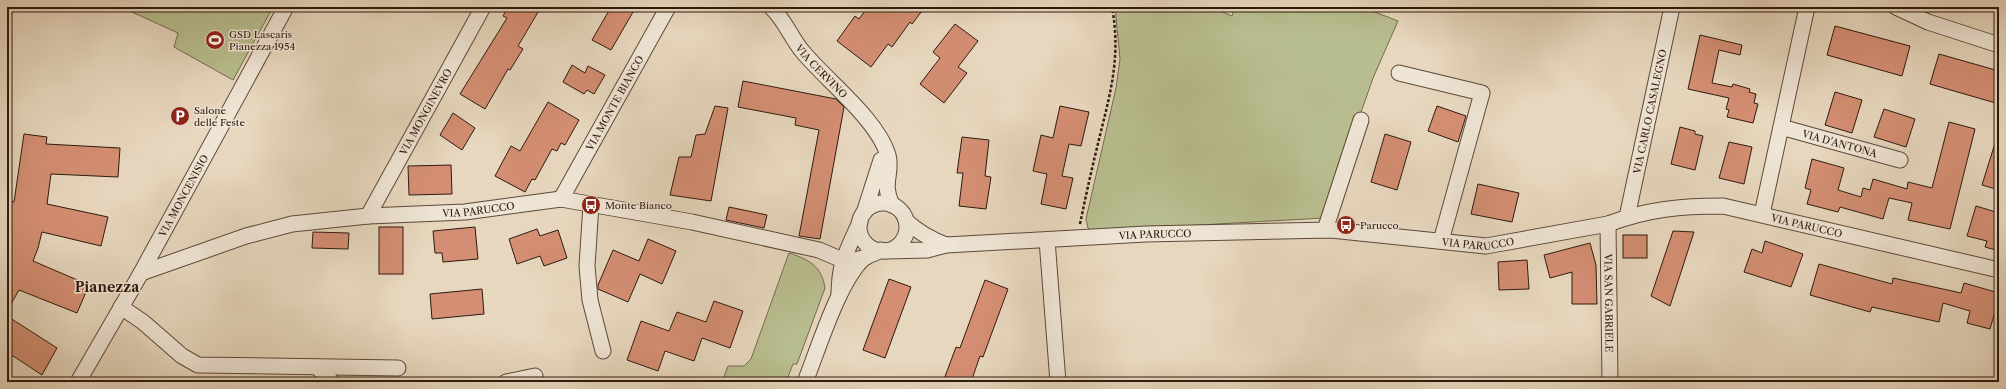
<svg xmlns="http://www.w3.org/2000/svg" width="2006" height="389" font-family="'Libre Caslon Text',serif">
<rect width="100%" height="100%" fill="#e7d7be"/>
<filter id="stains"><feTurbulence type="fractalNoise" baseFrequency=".005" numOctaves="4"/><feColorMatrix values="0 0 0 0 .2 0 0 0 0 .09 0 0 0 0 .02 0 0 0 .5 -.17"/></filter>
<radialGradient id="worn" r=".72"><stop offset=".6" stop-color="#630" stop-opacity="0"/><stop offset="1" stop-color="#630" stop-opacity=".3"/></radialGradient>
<!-- green -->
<g fill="#b8bd8f" stroke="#736c4e">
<path d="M121,7H273L233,80L174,47L178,33Z"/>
<path d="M1115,7H1211L1232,16L1235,7H1362L1398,21L1373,78L1324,218L1092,231L1088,228L1086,219L1116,88L1120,59Z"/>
<path d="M789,253C808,259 822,266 825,288L797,364H793L786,382H722L728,366H744L751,359Z"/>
</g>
<!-- building -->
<g fill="#d48e73" stroke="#2e1a0d">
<path d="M508,7H541L518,46L523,49L510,70L508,69L485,109L460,94L507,18L503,16Z"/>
<path d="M611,7H624L633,12L611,50L592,40Z"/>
<path d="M868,7H925L912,24L910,22L892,47L888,44L871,67L837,41L855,16L859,19Z"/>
<path d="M955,24L978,41L958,67L967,73L944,103L920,84L940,58L933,52Z"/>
<path d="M1835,26L1910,46L1902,76L1827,55Z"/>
<path d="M1700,35L1742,45L1740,55L1719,50L1712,83L1732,87L1733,84L1750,89L1749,92L1756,94L1754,103L1758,104L1753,123L1727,117L1729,110L1726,109L1729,98L1688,89Z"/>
<path d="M1939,54L1999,71V104L1930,84Z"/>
<path d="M572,65L585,73L588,66L605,75L594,94L587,90L584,94L563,82Z"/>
<path d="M743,81L836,99L844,107L820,239L799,236L819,130L795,125L796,118L738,107Z"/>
<path d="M1835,92L1862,100L1852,133L1825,125Z"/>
<path d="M548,102L579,120L565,145L561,143L557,151L552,149L535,180L532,179L525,192L495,176L511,146L520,151Z"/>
<path d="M715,106L728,108L711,201L670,195L679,157H691L696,135L705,134Z"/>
<path d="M1060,106L1089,112L1081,146L1069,144L1062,176L1073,178L1066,209L1041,204L1047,174L1033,171L1041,135L1053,138Z"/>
<path d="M1437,106L1466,116L1458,142L1428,131Z"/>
<path d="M1884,109L1915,119L1906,147L1874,137Z"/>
<path d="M453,113L475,128L462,150L440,135Z"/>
<path d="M1949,122L1975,129L1950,229L1908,220L1912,203L1889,198L1883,219L1840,207L1838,212L1807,204L1811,190L1805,188L1812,159L1844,168L1838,190L1861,197L1863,188L1870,190L1873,179L1907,189L1908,182L1932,188Z"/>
<path d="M1680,127L1695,131V134L1703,136L1695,170L1671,164Z"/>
<path d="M24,134L47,137L46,144L120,148L118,177L51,174L47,204L108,217L101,246L42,232L38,248L33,261L89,285L77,313L19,290L7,311V200L14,202Z"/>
<path d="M1385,134L1411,142L1397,190L1371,182Z"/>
<path d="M962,137L989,140L985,176L991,177L986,209L959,206L963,173H957Z"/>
<path d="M1996,140L1999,141V190L1982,185Z"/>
<path d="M1729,142L1752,147L1744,184L1719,178Z"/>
<path d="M451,165L452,194L409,195L408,166Z"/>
<path d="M1478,184L1519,193L1512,222L1471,214Z"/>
<path d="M1976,206L1999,213V251L1985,247L1987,241L1967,236Z"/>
<path d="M729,207L767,215L764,228L726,220Z"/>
<rect x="379" y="227" width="24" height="47"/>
<path d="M475,227L478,259L443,262L442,253H435L433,231Z"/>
<path d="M537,229L540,236L558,230L567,258L544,266L540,256L517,264L509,239Z"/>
<path d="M1673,231L1694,232L1670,306L1651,296Z"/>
<path d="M313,232L349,233L348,249L312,248Z"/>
<rect x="1623" y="235" width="24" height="23"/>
<path d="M648,239L676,251L662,284L640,274L628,302L598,289V285L613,250L639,261Z"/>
<path d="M1765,241L1803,254L1791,287L1744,272L1752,249L1762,253Z"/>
<path d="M1590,243L1596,265L1597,304H1572V272L1550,278L1544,255Z"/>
<path d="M1527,260L1529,289L1499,290L1498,262Z"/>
<path d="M1819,264L1892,284L1893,278L1961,293L1964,283L1999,293V298L1990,329L1967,323L1970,311L1943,303L1939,322L1872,307L1870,312L1810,295Z"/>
<path d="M889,279L911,287L885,358L863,350Z"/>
<path d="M985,280L1008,289L983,357L980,356L971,382H943L956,347L960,348Z"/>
<path d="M482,289L484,314L432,319L430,294Z"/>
<path d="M714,301L743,311L730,348L702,338L694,361L665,351L658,371L627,360L641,321L669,331L677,312L706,322Z"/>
<path d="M7,316L57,348L42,375L7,352Z"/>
</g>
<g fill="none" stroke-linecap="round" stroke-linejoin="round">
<!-- minor casing -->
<g stroke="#5c4939" stroke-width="17">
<g id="minor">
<path id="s1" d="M771,7C785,20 791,38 803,52C827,81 877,119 888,155C893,174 881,182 892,205"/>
<path d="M1896,7L1928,22L1999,45"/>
<path d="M1399,73L1482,93L1441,241"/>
<path id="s2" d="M1781,127L1900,160"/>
<path id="s3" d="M561,199L668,7"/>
<circle cx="883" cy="227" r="24"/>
<path d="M591,205L587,266L590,300L603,351"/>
<path d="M864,213L881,160"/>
<path d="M1762,214L1807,7"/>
<path id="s4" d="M368,216L483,7"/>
<path id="s5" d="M1627,217L1672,7"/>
<path d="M906,221C918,232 930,239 946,245"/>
<path id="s6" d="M1608,224L1610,382"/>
<path d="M1325,230L1361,120"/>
<path d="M1047,240L1058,382"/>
<path id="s7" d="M886,251L927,250L946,245L1146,234L1331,230L1486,246L1608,224C1648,209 1681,206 1723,206L1999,270"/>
<path id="s8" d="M141,273L246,236L292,224L368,216L465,212L561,199L692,222L819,250L840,259L852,261L866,257"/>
<path d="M839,295C839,263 847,251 860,222"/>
<path d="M121,307L143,322L182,356L198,365L398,368"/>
<path d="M317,367L332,382"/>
<path id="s9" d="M78,382L141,273L286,7"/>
<path d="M506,382L535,376"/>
<path d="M805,382C818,350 839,280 864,258C869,255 876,253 881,250"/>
</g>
</g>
<!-- path -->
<path stroke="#2e1a0d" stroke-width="2.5" stroke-dasharray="3 2" stroke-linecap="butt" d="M1080,224C1085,200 1090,176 1096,152C1108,100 1122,62 1112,7"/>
<!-- minor -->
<use href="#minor" stroke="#efe5d5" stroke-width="15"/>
</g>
<!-- icons -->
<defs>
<g id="stadium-disc" transform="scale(1)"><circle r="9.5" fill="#8f2418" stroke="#efe5d5"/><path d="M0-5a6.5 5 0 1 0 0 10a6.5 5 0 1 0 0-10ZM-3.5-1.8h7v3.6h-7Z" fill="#fff"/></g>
<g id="parking-disc" transform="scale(1)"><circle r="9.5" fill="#8f2418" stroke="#efe5d5"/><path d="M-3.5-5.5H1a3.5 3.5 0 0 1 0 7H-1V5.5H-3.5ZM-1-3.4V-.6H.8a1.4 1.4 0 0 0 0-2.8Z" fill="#fff"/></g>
<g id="bus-disc" transform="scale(1)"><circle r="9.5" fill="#8f2418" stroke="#efe5d5"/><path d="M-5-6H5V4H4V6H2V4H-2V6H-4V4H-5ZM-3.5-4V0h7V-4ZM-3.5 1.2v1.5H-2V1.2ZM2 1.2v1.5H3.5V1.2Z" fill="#fff"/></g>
</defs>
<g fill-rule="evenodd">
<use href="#stadium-disc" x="215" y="40"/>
<use href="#parking-disc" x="180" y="116"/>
<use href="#bus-disc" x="591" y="205"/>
<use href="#bus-disc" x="1346" y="225"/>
</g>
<g text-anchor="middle" stroke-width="3" stroke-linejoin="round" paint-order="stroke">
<!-- poi labels -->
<g font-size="10" fill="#2e1a0d" stroke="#efe5d5" text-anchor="start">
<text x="229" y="38">GSD Lascaris<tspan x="229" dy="12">Pianezza 1954</tspan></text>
<text x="194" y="114">Salone<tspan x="194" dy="12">delle Feste</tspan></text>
<text x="605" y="209">Monte Bianco</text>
<text x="1360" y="229">Parucco</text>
</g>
<!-- street labels -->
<g font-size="10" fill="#2e1a0d" stroke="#efe5d5">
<text dy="4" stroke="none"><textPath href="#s1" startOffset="82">VIA CERVINO</textPath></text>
<text dy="4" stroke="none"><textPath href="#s3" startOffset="110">VIA MONTE BIANCO</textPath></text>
<text dy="4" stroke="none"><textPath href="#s4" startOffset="119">VIA MONGINEVRO</textPath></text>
<text dy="4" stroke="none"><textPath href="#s5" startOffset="108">VIA CARLO CASALEGNO</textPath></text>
<text dy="4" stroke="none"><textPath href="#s2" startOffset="61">VIA D'ANTONA</textPath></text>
<text dy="4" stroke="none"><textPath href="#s9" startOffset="214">VIA MONCENISIO</textPath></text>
<text dy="4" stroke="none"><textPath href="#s8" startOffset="346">VIA PARUCCO</textPath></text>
<text dy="4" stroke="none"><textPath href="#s7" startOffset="929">VIA PARUCCO</textPath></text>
<text dy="4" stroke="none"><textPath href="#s7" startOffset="270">VIA PARUCCO</textPath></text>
<text dy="4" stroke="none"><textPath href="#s7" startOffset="594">VIA PARUCCO</textPath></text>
<text dy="4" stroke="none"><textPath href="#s6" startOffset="79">VIA SAN GABRIELE</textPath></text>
</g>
<!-- district labels -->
<g font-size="14" font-weight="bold" fill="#2e1a0d" stroke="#efe5d5">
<text x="107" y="292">Pianezza</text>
</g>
</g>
<!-- margin -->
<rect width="2006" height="389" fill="none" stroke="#e7d7be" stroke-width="24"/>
<rect x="8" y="8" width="1990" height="373" fill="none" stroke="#2e1a0d" stroke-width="2"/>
<rect x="12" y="12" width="1982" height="365" fill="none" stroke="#2e1a0d"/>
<rect width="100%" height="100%" filter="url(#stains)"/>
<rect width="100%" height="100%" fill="url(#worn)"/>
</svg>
